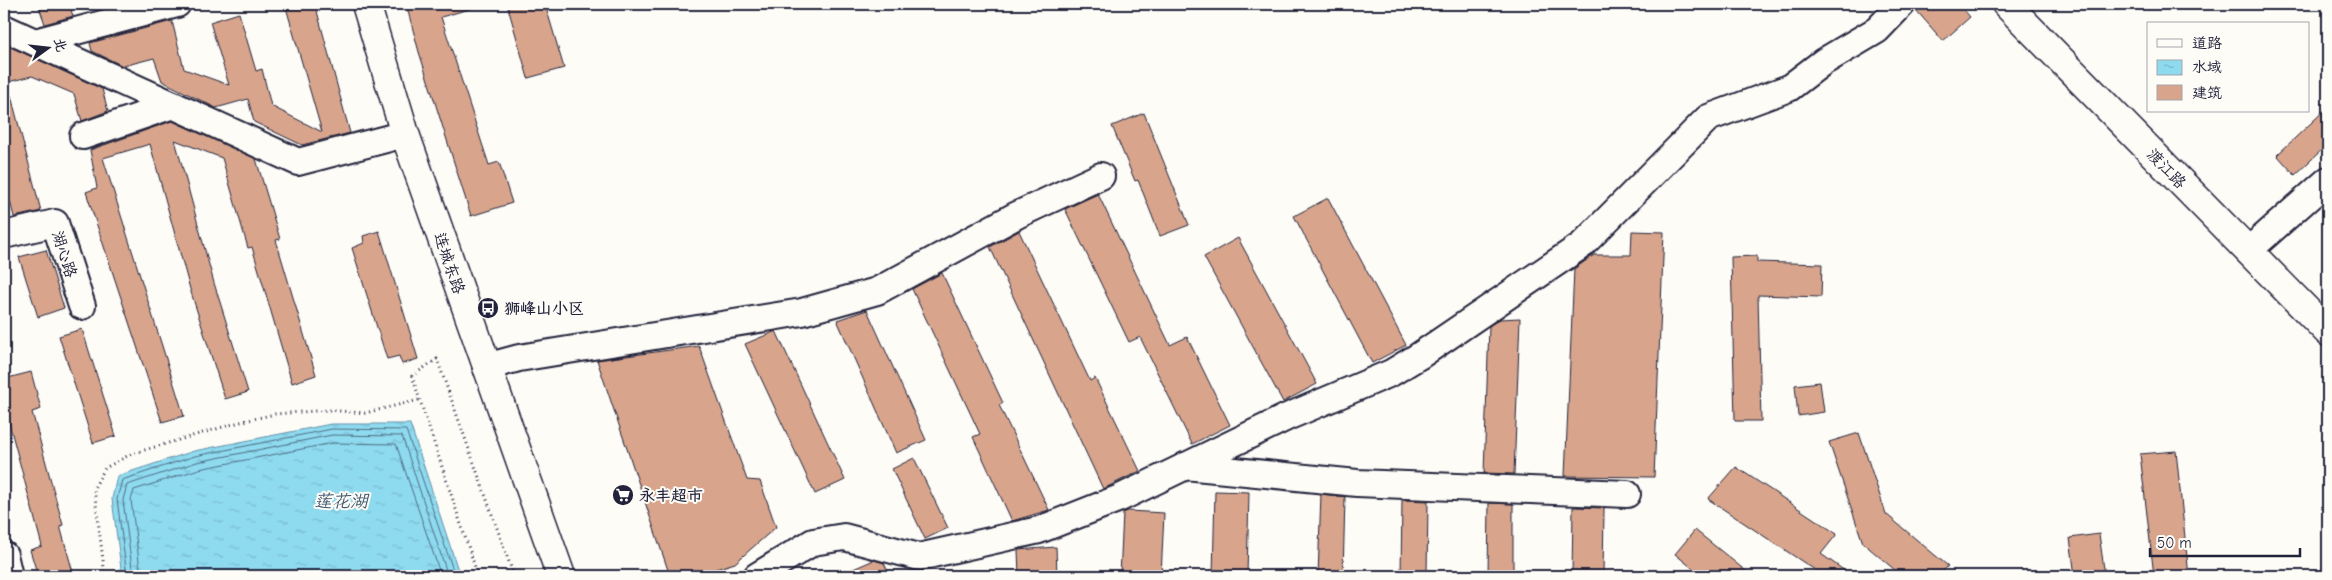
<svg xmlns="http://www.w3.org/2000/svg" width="2332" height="580" font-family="'Comic Neue','LXGW WenKai TC',sans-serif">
<defs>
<pattern id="water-ripples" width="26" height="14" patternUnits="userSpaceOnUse" patternTransform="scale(1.25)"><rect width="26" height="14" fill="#8edaef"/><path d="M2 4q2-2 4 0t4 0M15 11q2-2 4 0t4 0" fill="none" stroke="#7abbce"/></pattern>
</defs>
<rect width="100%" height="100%" fill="#fdfcf7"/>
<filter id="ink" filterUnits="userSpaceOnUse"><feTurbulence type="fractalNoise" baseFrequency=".02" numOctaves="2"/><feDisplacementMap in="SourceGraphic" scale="10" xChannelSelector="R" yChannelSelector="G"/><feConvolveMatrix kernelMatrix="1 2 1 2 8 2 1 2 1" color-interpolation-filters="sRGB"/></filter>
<g filter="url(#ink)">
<!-- water -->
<path fill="url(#water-ripples)" stroke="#6390a7" d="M331,424H410L460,576H122L112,499L117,476L194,451Z"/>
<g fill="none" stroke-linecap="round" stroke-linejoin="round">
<!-- shore -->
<g stroke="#4d6c83" stroke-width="1">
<path d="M127,576L117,499L122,480L195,456L332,429L406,430L455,576"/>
<path d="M133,576L123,500L127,485L197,462L332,435L402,436L448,576"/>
<path d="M141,576L131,500L134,490L199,469L333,443L396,444L441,576"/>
</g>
</g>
<!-- building -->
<g fill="#d8a58c" stroke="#22223b">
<path d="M38,4H69L73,16L45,24Z"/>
<path d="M285,4H315L350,133L302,145L254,122L248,99L216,108L162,81L154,58L123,66L92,51L90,43L172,21L184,69L229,85L210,22L239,13L256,71L262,69L271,106L322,132Z"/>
<path d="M406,4H472L473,8L441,17L489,165L499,162L512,203L471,216L419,52Z"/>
<path d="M507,4H545L564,68L528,78Z"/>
<path d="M1917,4H1959L1970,17L1943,41L1916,10Z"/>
<path d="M4,44L102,89L108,111L82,121L74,94L32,76L4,83Z"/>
<path d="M4,88H9L41,211L14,217L4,177Z"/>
<path d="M2328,107V144L2295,175L2277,155Z"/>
<path d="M1144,113L1189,225L1160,236L1138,180L1135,181L1112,126Z"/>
<path d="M172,121L256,159L280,239L276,240L316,375L292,383L252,247L248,248L222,158L175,140L214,283L248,392L225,399L190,289L150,144L103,158L184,416L162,422L86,192L97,188L90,150Z"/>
<path d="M1098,194L1170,345L1187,337L1230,425L1192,444L1140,337L1129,342L1065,209Z"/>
<path d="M1328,198L1406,345L1372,363L1294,216Z"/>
<path d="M379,231L418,359L402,364L399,356L387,359L352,248L364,243L363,236Z"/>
<path d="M1019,231L1090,381L1095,378L1140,471L1103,489L990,247Z"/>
<path d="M1632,231L1664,232L1654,477L1565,476L1574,269L1594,255H1631Z"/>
<path d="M1238,238L1317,384L1283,402L1204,257Z"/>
<path d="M46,250L64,308L38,317L19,257Z"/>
<path d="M1757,256V262L1822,264L1821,297L1758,295L1761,421H1735L1731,257Z"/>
<path d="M942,273L1003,403L999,405L1049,510L1012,521L973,437L980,434L912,289Z"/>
<path d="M867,310L926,440L896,453L837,320Z"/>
<path d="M1520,318L1514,474L1484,473L1489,326L1500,319Z"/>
<path d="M82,329L116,436L93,443L59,336Z"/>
<path d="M776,331L845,480L815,494L745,344Z"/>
<path d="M699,346L747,480L760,481L776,527L735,563L693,576H670L597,360Z"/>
<path d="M31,372L41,409L32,412L63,525L60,526L74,576H38L30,550L42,546L4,404V379Z"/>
<path d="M1820,382L1824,412L1798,416L1795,385Z"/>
<path d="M1859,433L1886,514L1948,566L1938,576H1902L1863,543L1829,442Z"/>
<path d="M2176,451L2189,576H2154L2140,454Z"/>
<path d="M914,458L948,528L925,539L892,469Z"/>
<path d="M1736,467L1837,534L1821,554L1852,576H1824L1708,499Z"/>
<path d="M1215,491L1249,492L1247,576H1213Z"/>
<path d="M1321,494L1345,497L1343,576H1318Z"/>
<path d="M1402,500L1428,501L1427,576H1401Z"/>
<path d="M1489,503L1513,504V576H1488Z"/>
<path d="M1573,507L1604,508L1603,576H1572Z"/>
<path d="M1128,511L1164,513L1161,576H1120L1123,513Z"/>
<path d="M1695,530L1752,576H1702L1675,554Z"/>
<path d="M2099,534L2105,576H2075L2070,538Z"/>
<path d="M1056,547L1057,576H1019L1018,550Z"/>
<path d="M874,560L884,563L890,576H837Z"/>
</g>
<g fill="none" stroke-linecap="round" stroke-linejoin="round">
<!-- minor casing -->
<g stroke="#22223b" stroke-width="30">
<g id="minor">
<path d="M4,28L298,162L405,134"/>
<path d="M35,42L177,4"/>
<path d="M83,136L173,105"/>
<path d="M4,235L55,223L82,306"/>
<path d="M2248,251L2328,180"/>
<path d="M486,367L519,358L802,312L877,291L1017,215L1101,176"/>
<path d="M1185,466L1357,483L1627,494"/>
<path d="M4,555L9,576"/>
<path d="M757,576L813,542L844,537L919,557L1039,530L1120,498L1287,417L1391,373L1419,356L1582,245L1708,118L1789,88L1823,62L1877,30L1902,4"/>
</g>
</g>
<!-- major casing -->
<g stroke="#22223b" stroke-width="31">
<g id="major">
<path d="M366,4L405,134L561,576"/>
<path d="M2006,4L2328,332"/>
</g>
</g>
<!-- path -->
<g stroke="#22223b" stroke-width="3" stroke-dasharray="1 4" stroke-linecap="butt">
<path d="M105,576L94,488L105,468L131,454L240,422L275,414L328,410L365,413L419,400"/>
<path d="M478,576L412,376L437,359L514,576"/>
</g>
<!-- minor -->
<use href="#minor" stroke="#fdfcf7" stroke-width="26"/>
<!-- major -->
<use href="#major" stroke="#fdfcf7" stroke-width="28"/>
</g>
</g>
<!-- icons -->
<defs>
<g id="bus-disc" transform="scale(1.125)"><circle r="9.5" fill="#22223b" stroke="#fdfcf7"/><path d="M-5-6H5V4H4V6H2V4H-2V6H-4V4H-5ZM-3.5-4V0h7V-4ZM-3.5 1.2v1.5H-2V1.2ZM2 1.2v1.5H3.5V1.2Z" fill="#fff"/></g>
<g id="supermarket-disc" transform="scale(1.125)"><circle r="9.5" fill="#22223b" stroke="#fdfcf7"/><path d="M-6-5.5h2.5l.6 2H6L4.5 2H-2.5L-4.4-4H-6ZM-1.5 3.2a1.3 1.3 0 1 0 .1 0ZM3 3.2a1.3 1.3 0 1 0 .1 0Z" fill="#fff"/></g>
</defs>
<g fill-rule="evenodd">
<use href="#bus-disc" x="488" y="308"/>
<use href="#supermarket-disc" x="623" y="495"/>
</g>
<g text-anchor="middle" stroke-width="4" stroke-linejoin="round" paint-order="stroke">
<!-- street labels -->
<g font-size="16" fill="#22223b" stroke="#fdfcf7">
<text transform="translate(2167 168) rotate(46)" y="6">渡江路</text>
<text transform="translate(65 254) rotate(72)" y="6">湖心路</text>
<text transform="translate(450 263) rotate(71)" y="6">连城东路</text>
</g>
<!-- poi labels -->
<g font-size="16" font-weight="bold" fill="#22223b" stroke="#fdfcf7" text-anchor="start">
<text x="504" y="314">狮峰山小区</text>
<text x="639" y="501">永丰超市</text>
</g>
<!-- water labels -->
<g font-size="18" font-style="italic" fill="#425971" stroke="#fdfcf7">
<text x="341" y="507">莲花湖</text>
</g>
</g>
<!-- margin -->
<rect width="2332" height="580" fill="none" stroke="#fdfcf7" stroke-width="20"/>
<rect x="10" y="10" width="2312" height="560" fill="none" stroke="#22223b" stroke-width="2" filter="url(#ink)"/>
<!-- legend -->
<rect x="2147" y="22" width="162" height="90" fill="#fdfcf7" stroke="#a5a5ac"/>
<rect x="2157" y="39" width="25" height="8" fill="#fdfcf7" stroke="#a5a5ac"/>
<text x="2192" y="48" font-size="15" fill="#22223b">道路</text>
<rect x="2157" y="60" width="25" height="15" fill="url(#water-ripples)" stroke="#a5a5ac"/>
<text x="2192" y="72" font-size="15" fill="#22223b">水域</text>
<rect x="2157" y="85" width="25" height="15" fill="#d8a58c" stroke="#a5a5ac"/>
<text x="2192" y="98" font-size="15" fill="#22223b">建筑</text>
<!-- north arrow -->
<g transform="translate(48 48) rotate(75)" stroke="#fdfcf7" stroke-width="4" paint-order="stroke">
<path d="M0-4L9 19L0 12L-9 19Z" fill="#22223b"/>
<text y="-8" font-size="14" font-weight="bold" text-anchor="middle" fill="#22223b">北</text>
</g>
<!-- scale -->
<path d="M2150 548v8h150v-8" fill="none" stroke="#22223b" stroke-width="2.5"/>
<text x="2157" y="548" font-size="15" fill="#22223b" stroke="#fdfcf7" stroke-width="4" paint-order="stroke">50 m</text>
</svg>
